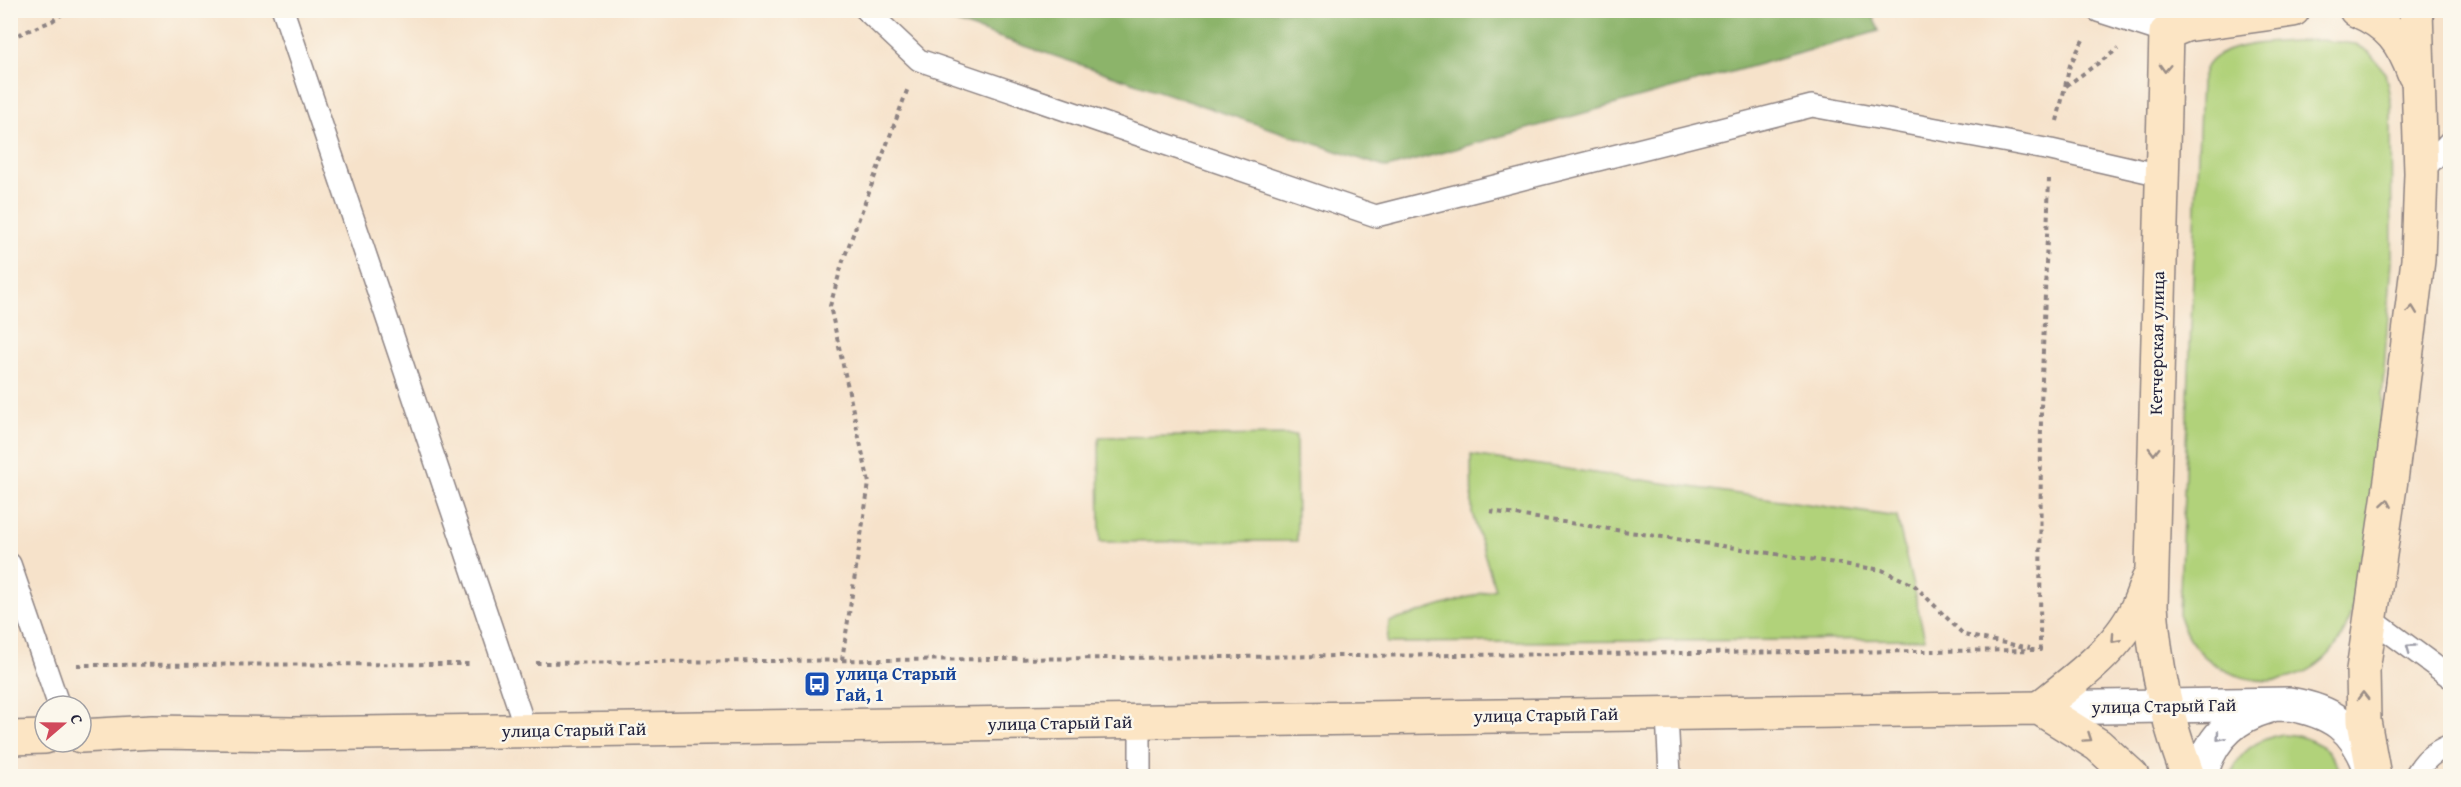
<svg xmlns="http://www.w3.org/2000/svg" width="2461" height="787" font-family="'Gentium Book Plus',serif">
<rect width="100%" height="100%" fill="#fbf7ec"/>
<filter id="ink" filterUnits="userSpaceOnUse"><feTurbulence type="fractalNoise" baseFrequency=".0167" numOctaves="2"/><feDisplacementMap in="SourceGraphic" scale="12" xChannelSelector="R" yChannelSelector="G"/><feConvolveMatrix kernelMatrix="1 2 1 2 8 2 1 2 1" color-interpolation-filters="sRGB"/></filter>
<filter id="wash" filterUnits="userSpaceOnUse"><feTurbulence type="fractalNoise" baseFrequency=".008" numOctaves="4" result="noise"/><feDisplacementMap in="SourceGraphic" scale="24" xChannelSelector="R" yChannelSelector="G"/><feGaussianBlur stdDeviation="1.35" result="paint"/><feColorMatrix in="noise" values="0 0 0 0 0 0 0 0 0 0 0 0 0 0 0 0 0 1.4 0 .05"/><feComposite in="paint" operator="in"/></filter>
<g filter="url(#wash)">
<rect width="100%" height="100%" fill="#f6e2ca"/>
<!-- green -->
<g fill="#b1d27a" stroke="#6a7a5a" stroke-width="1.5">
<path d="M2321,40L2356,44L2369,52L2385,72L2391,103L2392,260L2373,523L2350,616C2346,629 2341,641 2331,652C2286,704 2198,681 2179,616L2201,82C2203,76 2204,69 2208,64C2227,39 2292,42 2321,40Z"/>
<path d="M1296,435L1297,541L1100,542L1099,437Z"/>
<path d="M1471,455L1897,517L1925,639L1387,643L1389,622L1495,589L1472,513Z"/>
<path d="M2283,734C2312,736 2333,748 2342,776H2231C2238,751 2258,739 2283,734Z"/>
</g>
<!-- forest -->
<path fill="#8cb46a" stroke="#576b52" stroke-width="1.5" d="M1871,10L1879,31L1387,168L942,18L934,11Z"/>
</g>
<g filter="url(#ink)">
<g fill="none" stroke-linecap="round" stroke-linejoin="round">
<!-- lane casing -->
<g stroke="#8c8282" stroke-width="24">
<g id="lane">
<path d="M283,10L526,730"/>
<path d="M866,10L919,60L1376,216L1812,106L2051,150L2161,175"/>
<path d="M2098,11L2166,33"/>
<path d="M2421,173L2450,141"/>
<path d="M10,564L59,706"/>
<path d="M2370,618L2450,677"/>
<path d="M1667,714L1670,776"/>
<path d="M1140,721V776"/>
<path d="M2415,776C2424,760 2433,752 2450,745"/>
</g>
</g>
<!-- street casing -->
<g stroke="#8c8282" stroke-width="36">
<g id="street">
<path d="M2039,708L2289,704C2331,711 2356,727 2370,768"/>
<path d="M2201,776C2209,741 2232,717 2267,707"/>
</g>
</g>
<!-- secondary casing -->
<g stroke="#8c8282" stroke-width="36">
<g id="secondary">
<path d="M2356,10C2389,24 2402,41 2414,74"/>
<path d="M2039,708C2072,682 2118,649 2136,610C2141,600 2144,590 2148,580"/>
<path d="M81,736L152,732L293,734L2039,708L2098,745L2132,776"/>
<path d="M10,738L45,737"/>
<path d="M2188,776C2167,721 2155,665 2151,606L2166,33L2186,25L2293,10"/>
<path d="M2374,776L2364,721L2363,670L2392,473L2418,260L2421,173L2416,10"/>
</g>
</g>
<!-- path -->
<g stroke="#8c8282" stroke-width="4" stroke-dasharray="4.5 4.5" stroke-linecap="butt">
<path d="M10,38L52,21L68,10"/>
<path d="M2066,86L2118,49"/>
<path d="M2057,121L2070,65L2084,38"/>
<path d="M1490,511L1882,570L1914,585L1964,635L2030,648"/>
<path d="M842,660L869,483L830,306L843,261L908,88"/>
<path d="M536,663L2040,650L2041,407L2049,179"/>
<path d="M77,665L471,664"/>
</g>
<!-- lane -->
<use href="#lane" stroke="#fff" stroke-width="21"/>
<!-- street -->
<use href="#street" stroke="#fff" stroke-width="33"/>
<!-- secondary -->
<use href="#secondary" stroke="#fce5c4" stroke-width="33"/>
</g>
<!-- one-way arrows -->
<defs><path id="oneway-chevron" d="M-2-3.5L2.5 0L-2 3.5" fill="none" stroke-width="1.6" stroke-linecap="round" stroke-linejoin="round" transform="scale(1.5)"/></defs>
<g stroke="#9a8d86">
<use href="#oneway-chevron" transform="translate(2165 68) rotate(92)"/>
<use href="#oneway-chevron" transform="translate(2412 310) rotate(-83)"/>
<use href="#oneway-chevron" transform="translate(2154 451) rotate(91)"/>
<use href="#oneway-chevron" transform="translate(2387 503) rotate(-81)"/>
<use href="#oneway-chevron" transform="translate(2115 639) rotate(132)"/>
<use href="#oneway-chevron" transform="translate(2363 696) rotate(-91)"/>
<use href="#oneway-chevron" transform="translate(2088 738) rotate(34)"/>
</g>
<g stroke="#9c9ca7">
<use href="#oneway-chevron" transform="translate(2410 648) rotate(-144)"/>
<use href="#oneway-chevron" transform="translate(2220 737) rotate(131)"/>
</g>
</g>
<!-- icons -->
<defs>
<g id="bus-square" transform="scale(1.35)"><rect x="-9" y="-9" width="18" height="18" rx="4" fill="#1a4fb4" stroke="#fbf7ec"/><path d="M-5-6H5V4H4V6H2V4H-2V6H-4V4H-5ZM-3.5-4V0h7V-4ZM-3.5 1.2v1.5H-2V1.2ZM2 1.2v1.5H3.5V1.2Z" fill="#fff"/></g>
</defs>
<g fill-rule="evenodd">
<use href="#bus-square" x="817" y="684"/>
</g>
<g text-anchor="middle" stroke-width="5" stroke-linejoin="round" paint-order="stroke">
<!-- street labels -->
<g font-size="18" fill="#22223b" stroke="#fbf7ec">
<text transform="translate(2157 343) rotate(-89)" y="6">Кетчерская улица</text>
<text transform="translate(2164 706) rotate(-1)" y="6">улица Старый Гай</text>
<text transform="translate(1546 715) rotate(-1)" y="6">улица Старый Гай</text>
<text transform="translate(1060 723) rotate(-1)" y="6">улица Старый Гай</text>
<text transform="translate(574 730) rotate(-1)" y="6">улица Старый Гай</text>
</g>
<!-- transit labels -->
<g font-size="18" font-weight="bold" fill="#164399" stroke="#fbf7ec" text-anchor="start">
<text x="836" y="680">улица Старый<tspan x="836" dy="21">Гай, 1</tspan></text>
</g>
</g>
<!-- margin -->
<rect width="2461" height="787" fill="none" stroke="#fbf7ec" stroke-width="36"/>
<!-- north arrow -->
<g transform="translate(63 724) rotate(70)"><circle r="28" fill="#fbf7ec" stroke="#a4a2a5" stroke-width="1.5"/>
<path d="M0-4.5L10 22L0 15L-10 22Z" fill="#d1495b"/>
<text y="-9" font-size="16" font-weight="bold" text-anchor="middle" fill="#22223b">С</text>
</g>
</svg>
